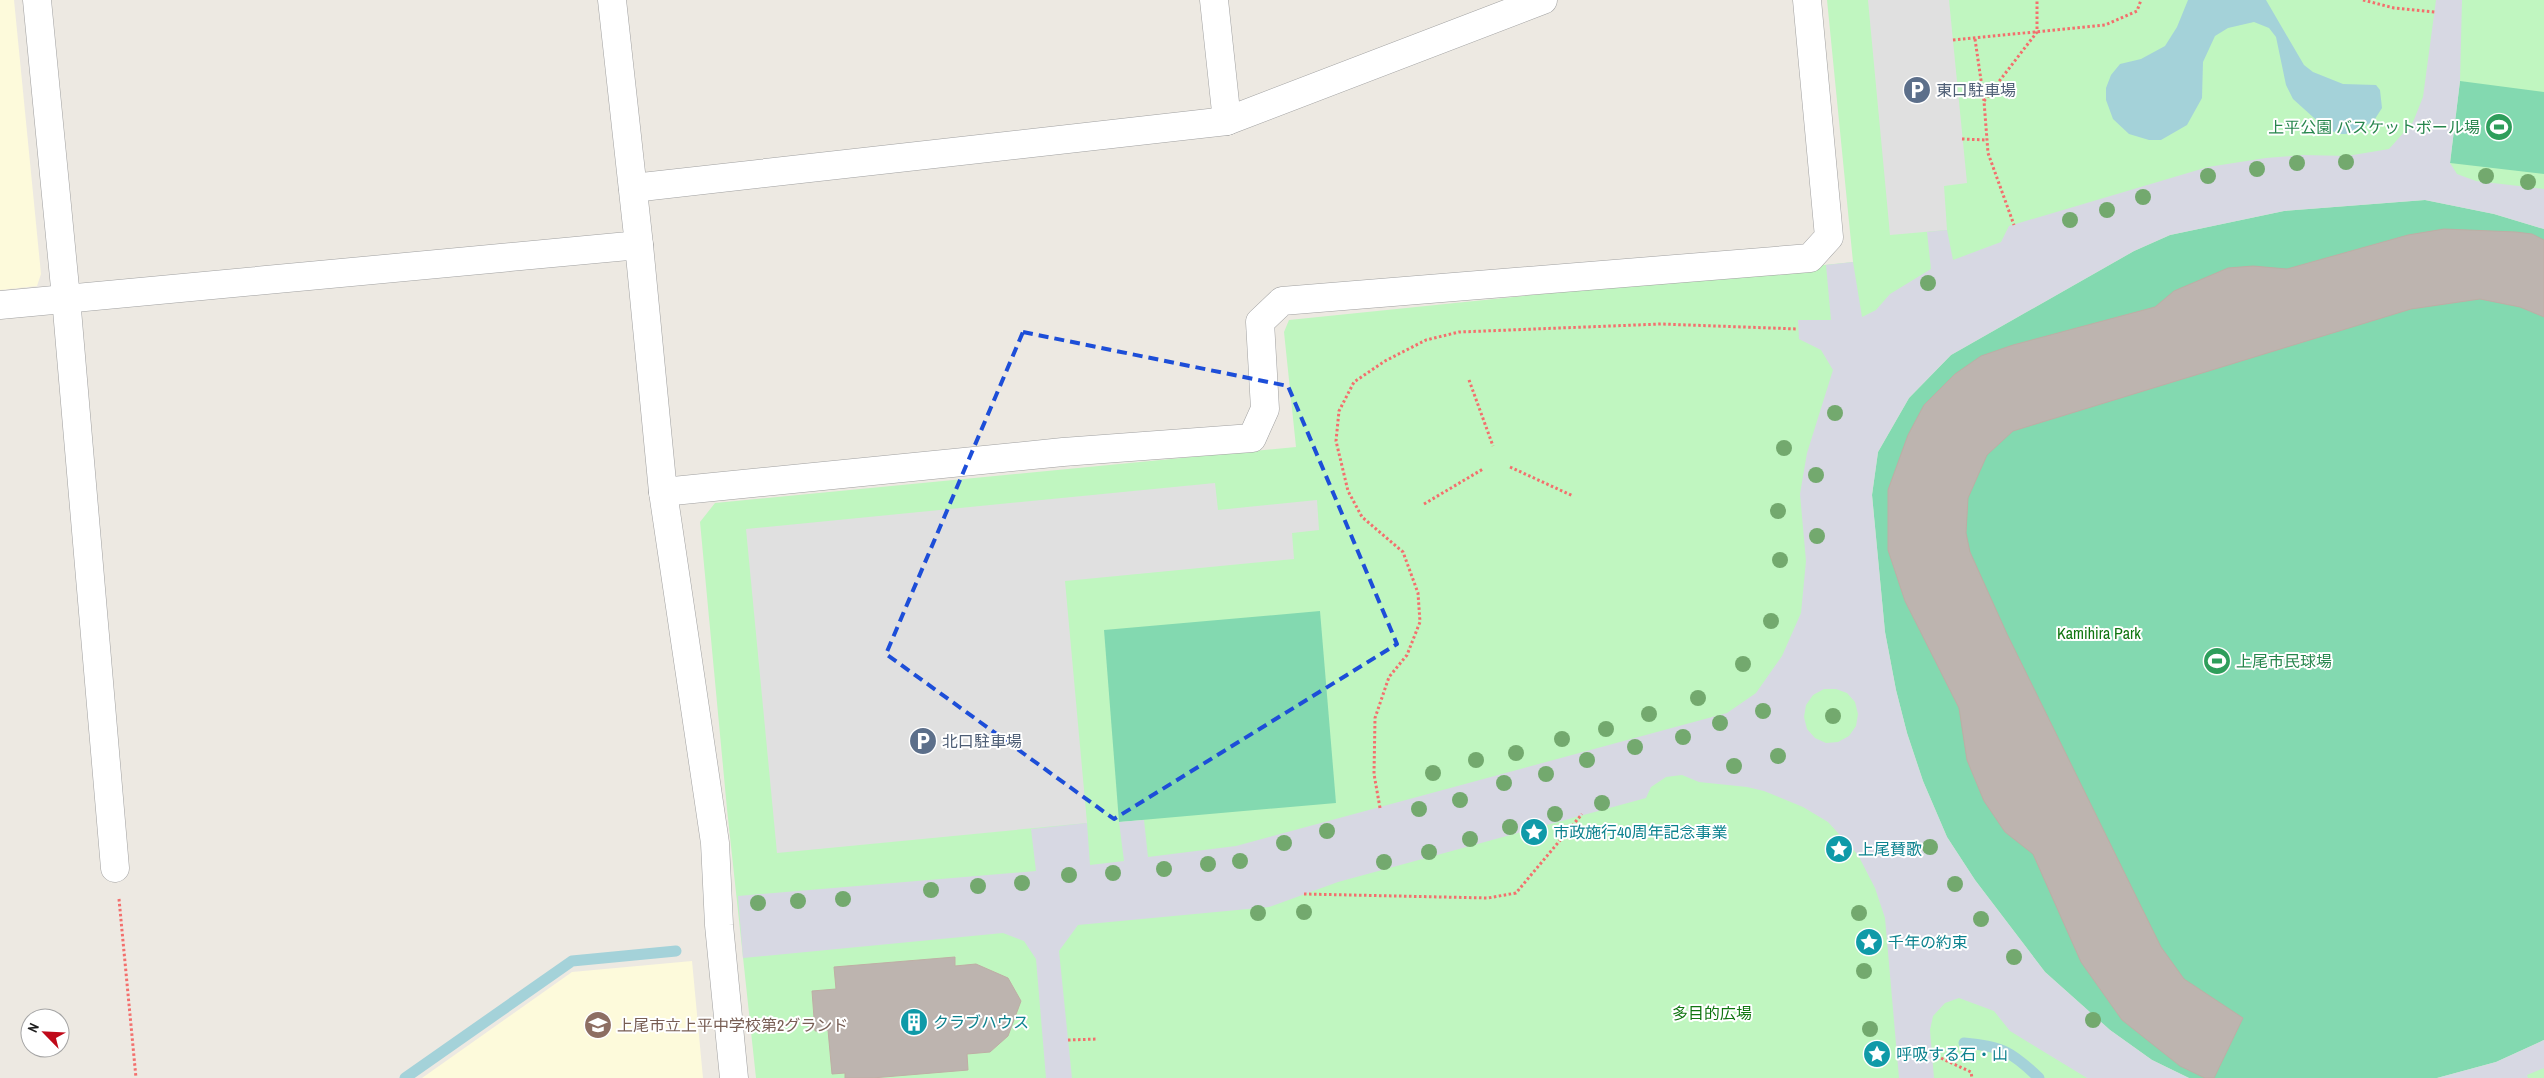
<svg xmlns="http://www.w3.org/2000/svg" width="2544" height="1078" font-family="'Archivo Narrow','Noto Sans JP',sans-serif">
<rect width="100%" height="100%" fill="#ede9e2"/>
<!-- education -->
<g fill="#fdfadb">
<path d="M0,0H14L41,274L37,286L0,290Z"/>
<path d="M692,961L703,1078H422L572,972Z"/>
</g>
<!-- park -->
<path fill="#c0f6c0" d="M1827,0H2544V1078H756L727,809L700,522L715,503L1296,447L1284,332L1289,320L1853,262Z"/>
<!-- pitch -->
<g fill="#83d9b0">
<path d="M2460,81L2544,92V174L2450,163Z"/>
<path d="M2425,200L2494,214L2544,229V1040L2496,1062L2437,1078H2189L2152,1060L2110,1030L2045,972L1975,880L1947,837L1923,781L1907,733L1896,690L1885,632L1872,495L1878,452L1909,398L1951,355L2134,251L2170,235L2284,211Z"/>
<path d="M1320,611L1336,803L1119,822L1104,630Z"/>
</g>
<!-- parking -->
<g fill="#e0e0e0">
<path d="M1868,0H1949L1967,183L1944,186L1947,230L1890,235Z"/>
<path d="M1215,483L1218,510L1317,500L1319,530L1292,533L1294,559L1065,581L1087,823L777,853L746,529Z"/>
</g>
<!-- plaza -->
<g fill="#d7d8e3" fill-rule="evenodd">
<path d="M2436,0H2462L2460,81L2450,163L2457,174L2476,181L2544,189V229L2494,214L2425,200L2284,211L2170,235L2134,251L1951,355L1909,398L1878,452L1872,495L1885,632L1896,690L1907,733L1923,781L1947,837L1975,880L2045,972L2110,1030L2152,1060L2189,1078H2087L2010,1031L1994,1011L1959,998L1945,1003L1933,1016L1930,1030L1934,1078H1899L1885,918L1875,888L1858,855L1828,822L1803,807L1764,791L1747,787L1699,782L1682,775L1666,777L1651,787L1646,798L1338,882L1269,907L1078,925L1059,951L1072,1078H1046L1036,959L1024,941L1003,933L743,958L738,896L1036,871L1031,829L1087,823L1090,865L1124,861L1119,822L1144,820L1148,857L1236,846L1727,713L1756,693L1782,656L1801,613L1806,561L1800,494L1807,453L1833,370L1821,350L1799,339L1798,320H1831L1826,265L1853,262L1862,317L1876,310L1890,294L1931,269L1927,232L1947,230L1953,260L2001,242L2009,226L2208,167L2266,158L2304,155L2347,156L2389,149L2413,122L2423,97ZM1824,689H1836L1847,693L1855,702L1858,714L1856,726L1849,736L1838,742L1826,743L1815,738L1807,729L1804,717L1806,705L1813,695Z"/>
<path d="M2544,1040V1068L2527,1075L2528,1078H2437L2496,1062Z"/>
</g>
<!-- water -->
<path fill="#a4d2d9" d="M2188,0H2266L2304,65L2313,72L2343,84L2376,85L2380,90L2382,108L2373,122L2346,134H2338L2324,127L2293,99L2286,85L2276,37L2269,28L2254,22L2228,28L2215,36L2203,62L2202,98L2187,125L2161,140H2149L2129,134L2113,119L2106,100V88L2111,75L2120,64L2141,59L2165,46L2177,27Z"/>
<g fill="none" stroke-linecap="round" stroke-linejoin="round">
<!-- stream -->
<g stroke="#a4d2d9" stroke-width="11">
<path d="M1964,1043C2002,1046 2012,1052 2039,1078"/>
<path d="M405,1078L572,961L676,951"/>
</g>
</g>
<!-- building -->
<g fill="#bdb4af" stroke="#beaea5">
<path d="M2444,229L2516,232L2532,234L2544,240V317L2520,307L2480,299L2411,309L2013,431L1987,455L1968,498L1966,533L1970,552L2007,634L2161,947L2184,979L2243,1018L2214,1078H2205L2180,1066L2122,1020L2081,962L2033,854L2005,832L1984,801L1967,760L1959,708L1905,601L1888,550V490L1908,435L1924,405L1955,374L1981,356L2013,345L2155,307L2174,291L2228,268L2253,266L2287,269L2408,235Z"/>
<path d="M955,957V966L976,964L1008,978L1021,1001L1008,1036L990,1052L967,1054L968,1070L872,1078H845V1073L832,1074L828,1030L815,1031L812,991L836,989L834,967Z"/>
</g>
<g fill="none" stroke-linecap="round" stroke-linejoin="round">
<!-- minor casing -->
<g stroke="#a0a0a0" stroke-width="29">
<g id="minor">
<path d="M37,0L66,298L115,868"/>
<path d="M1214,0L1227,121"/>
<path d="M633,188L1227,121L1543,0"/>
<path d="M0,305L639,245L612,0"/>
<path d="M663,492L1063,452L1252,438L1265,409L1260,322L1282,301L1810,258L1829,237L1807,0"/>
</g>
</g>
<!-- tertiary casing -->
<g stroke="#a0a0a0" stroke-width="29">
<path id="tertiary" d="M639,245L663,492L715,843L719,925L734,1078"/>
</g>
<!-- path -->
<g stroke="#f36f6d" stroke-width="3" stroke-dasharray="2.5 2.5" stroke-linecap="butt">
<path d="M2363,0L2394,8L2435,12"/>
<path d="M1975,39L1984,101L1988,153L2014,225"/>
<path d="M1953,40L2105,25L2137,11L2141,0"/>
<path d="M1984,101L2037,32V0"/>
<path d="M1962,139L1987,140"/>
<path d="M1469,380L1493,446"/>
<path d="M1510,467L1573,496"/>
<path d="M1424,504L1483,469"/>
<path d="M1380,808L1374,774L1375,718L1389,677L1407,655L1420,622L1418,593L1403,552L1362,517L1348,491L1336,441L1339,411L1354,382L1385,361L1426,340L1459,332L1661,324L1798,329"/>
<path d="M1304,894L1488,898L1516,893L1582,814"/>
<path d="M119,899L136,1078"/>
<path d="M1068,1040L1098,1039"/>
<path d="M1932,1054L1971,1072L1972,1078"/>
</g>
<!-- minor -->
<use href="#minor" stroke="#fff" stroke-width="28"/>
<!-- tertiary -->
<use href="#tertiary" stroke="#fff" stroke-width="28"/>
</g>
<!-- trees -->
<g fill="#73a96e">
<circle cx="2346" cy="162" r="8"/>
<circle cx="2297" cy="163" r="8"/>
<circle cx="2257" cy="169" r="8"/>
<circle cx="2208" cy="176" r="8"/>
<circle cx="2486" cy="176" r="8"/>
<circle cx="2528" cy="182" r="8"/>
<circle cx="2143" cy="197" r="8"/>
<circle cx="2107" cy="210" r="8"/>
<circle cx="2070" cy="220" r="8"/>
<circle cx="1928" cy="283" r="8"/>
<circle cx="1835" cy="413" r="8"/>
<circle cx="1784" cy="448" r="8"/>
<circle cx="1816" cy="475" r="8"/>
<circle cx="1778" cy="511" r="8"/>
<circle cx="1817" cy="536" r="8"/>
<circle cx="1780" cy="560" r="8"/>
<circle cx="1771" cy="621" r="8"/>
<circle cx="1743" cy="664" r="8"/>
<circle cx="1698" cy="698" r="8"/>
<circle cx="1763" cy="711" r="8"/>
<circle cx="1649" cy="714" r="8"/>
<circle cx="1833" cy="716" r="8"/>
<circle cx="1720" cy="723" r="8"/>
<circle cx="1606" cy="729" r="8"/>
<circle cx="1683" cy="737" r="8"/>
<circle cx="1562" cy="739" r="8"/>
<circle cx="1635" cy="747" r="8"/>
<circle cx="1516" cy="753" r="8"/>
<circle cx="1778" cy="756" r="8"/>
<circle cx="1476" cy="760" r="8"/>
<circle cx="1587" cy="760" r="8"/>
<circle cx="1734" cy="766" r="8"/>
<circle cx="1433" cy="773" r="8"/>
<circle cx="1546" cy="774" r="8"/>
<circle cx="1504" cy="783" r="8"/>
<circle cx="1460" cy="800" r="8"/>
<circle cx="1602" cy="803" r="8"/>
<circle cx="1419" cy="809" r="8"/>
<circle cx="1555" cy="814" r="8"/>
<circle cx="1510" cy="827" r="8"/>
<circle cx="1327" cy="831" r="8"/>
<circle cx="1470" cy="839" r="8"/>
<circle cx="1284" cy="843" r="8"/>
<circle cx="1930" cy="847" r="8"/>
<circle cx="1429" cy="852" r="8"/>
<circle cx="1240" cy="861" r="8"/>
<circle cx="1384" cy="862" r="8"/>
<circle cx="1208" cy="864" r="8"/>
<circle cx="1164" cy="869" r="8"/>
<circle cx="1113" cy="873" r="8"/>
<circle cx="1069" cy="875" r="8"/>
<circle cx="1022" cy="883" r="8"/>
<circle cx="1955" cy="884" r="8"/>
<circle cx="978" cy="886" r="8"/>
<circle cx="931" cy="890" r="8"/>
<circle cx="843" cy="899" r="8"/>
<circle cx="798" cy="901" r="8"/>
<circle cx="758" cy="903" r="8"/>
<circle cx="1304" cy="912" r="8"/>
<circle cx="1258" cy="913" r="8"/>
<circle cx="1859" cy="913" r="8"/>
<circle cx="1981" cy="919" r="8"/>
<circle cx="2014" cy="957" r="8"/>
<circle cx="1864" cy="971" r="8"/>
<circle cx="2093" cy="1020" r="8"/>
<circle cx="1870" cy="1029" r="8"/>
</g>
<!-- marked area -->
<path fill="none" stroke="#1d4ed8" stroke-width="4" stroke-dasharray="10 6" stroke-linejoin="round" d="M1023,332L1288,386L1397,644L1114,819L886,654Z"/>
<!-- icons -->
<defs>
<g id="parking-disc" transform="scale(1.4375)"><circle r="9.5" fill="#5c6f8a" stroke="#fff"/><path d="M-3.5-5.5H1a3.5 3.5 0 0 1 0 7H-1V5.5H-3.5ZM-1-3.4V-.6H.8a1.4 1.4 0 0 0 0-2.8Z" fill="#fff"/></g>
<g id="stadium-disc" transform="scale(1.4375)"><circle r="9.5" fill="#2e9e5b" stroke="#fff"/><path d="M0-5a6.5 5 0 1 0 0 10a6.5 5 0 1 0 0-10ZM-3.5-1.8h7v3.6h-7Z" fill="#fff"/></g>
<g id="sight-disc" transform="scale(1.4375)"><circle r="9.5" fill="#0f9aa8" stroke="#fff"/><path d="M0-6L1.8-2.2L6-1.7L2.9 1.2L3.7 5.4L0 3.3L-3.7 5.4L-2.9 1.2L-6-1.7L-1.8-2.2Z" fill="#fff"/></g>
<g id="building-disc" transform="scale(1.4375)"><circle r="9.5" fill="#0f9aa8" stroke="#fff"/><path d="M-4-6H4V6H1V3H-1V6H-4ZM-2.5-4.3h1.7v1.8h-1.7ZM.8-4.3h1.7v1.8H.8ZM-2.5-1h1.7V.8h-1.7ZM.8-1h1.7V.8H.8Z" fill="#fff"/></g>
<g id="school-disc" transform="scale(1.4375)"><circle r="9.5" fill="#8d6e63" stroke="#fff"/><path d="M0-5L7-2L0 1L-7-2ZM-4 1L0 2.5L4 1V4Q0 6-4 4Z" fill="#fff"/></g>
</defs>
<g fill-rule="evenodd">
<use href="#parking-disc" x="1917" y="90"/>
<use href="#stadium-disc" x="2499" y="127"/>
<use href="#stadium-disc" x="2217" y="661"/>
<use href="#parking-disc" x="923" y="741"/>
<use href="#sight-disc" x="1534" y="832"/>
<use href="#sight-disc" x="1839" y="849"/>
<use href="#sight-disc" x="1869" y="942"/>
<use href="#building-disc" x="914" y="1022"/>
<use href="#school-disc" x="598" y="1025"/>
<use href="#sight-disc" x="1877" y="1054"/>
</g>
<g text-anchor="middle" stroke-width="4" stroke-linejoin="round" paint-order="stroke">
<!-- service labels -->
<g font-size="16" fill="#4e5e75" stroke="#fff" text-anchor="start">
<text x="1936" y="96">東口駐車場</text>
<text x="942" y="747">北口駐車場</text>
</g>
<!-- leisure labels -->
<g font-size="16" fill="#27864d" stroke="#fff" text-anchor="end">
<text x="2480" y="133">上平公園 バスケットボール場</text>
<text x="2236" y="667" text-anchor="start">上尾市民球場</text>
</g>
<!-- park labels -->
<g font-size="16" fill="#107510" stroke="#fff">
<text x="2099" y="639">Kamihira Park</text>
<text x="1712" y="1019">多目的広場</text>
</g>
<!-- culture labels -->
<g font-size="16" fill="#0d838f" stroke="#fff" text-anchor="start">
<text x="1553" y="838">市政施行40周年記念事業</text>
<text x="1858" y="855">上尾賛歌</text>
<text x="1888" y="948">千年の約束</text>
<text x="933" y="1028">クラブハウス</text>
<text x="1896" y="1060">呼吸する石・山</text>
</g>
<!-- education labels -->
<g font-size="16" fill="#785e54" stroke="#fff" text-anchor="start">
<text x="617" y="1031">上尾市立上平中学校第2グランド</text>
</g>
</g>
<!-- north arrow -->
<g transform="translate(45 1033) rotate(294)"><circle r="24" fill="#ffffff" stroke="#a4a4a4"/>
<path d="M0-4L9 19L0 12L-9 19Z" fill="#c00919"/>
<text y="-8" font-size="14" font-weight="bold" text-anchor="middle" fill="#1c1c1c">N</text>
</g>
</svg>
